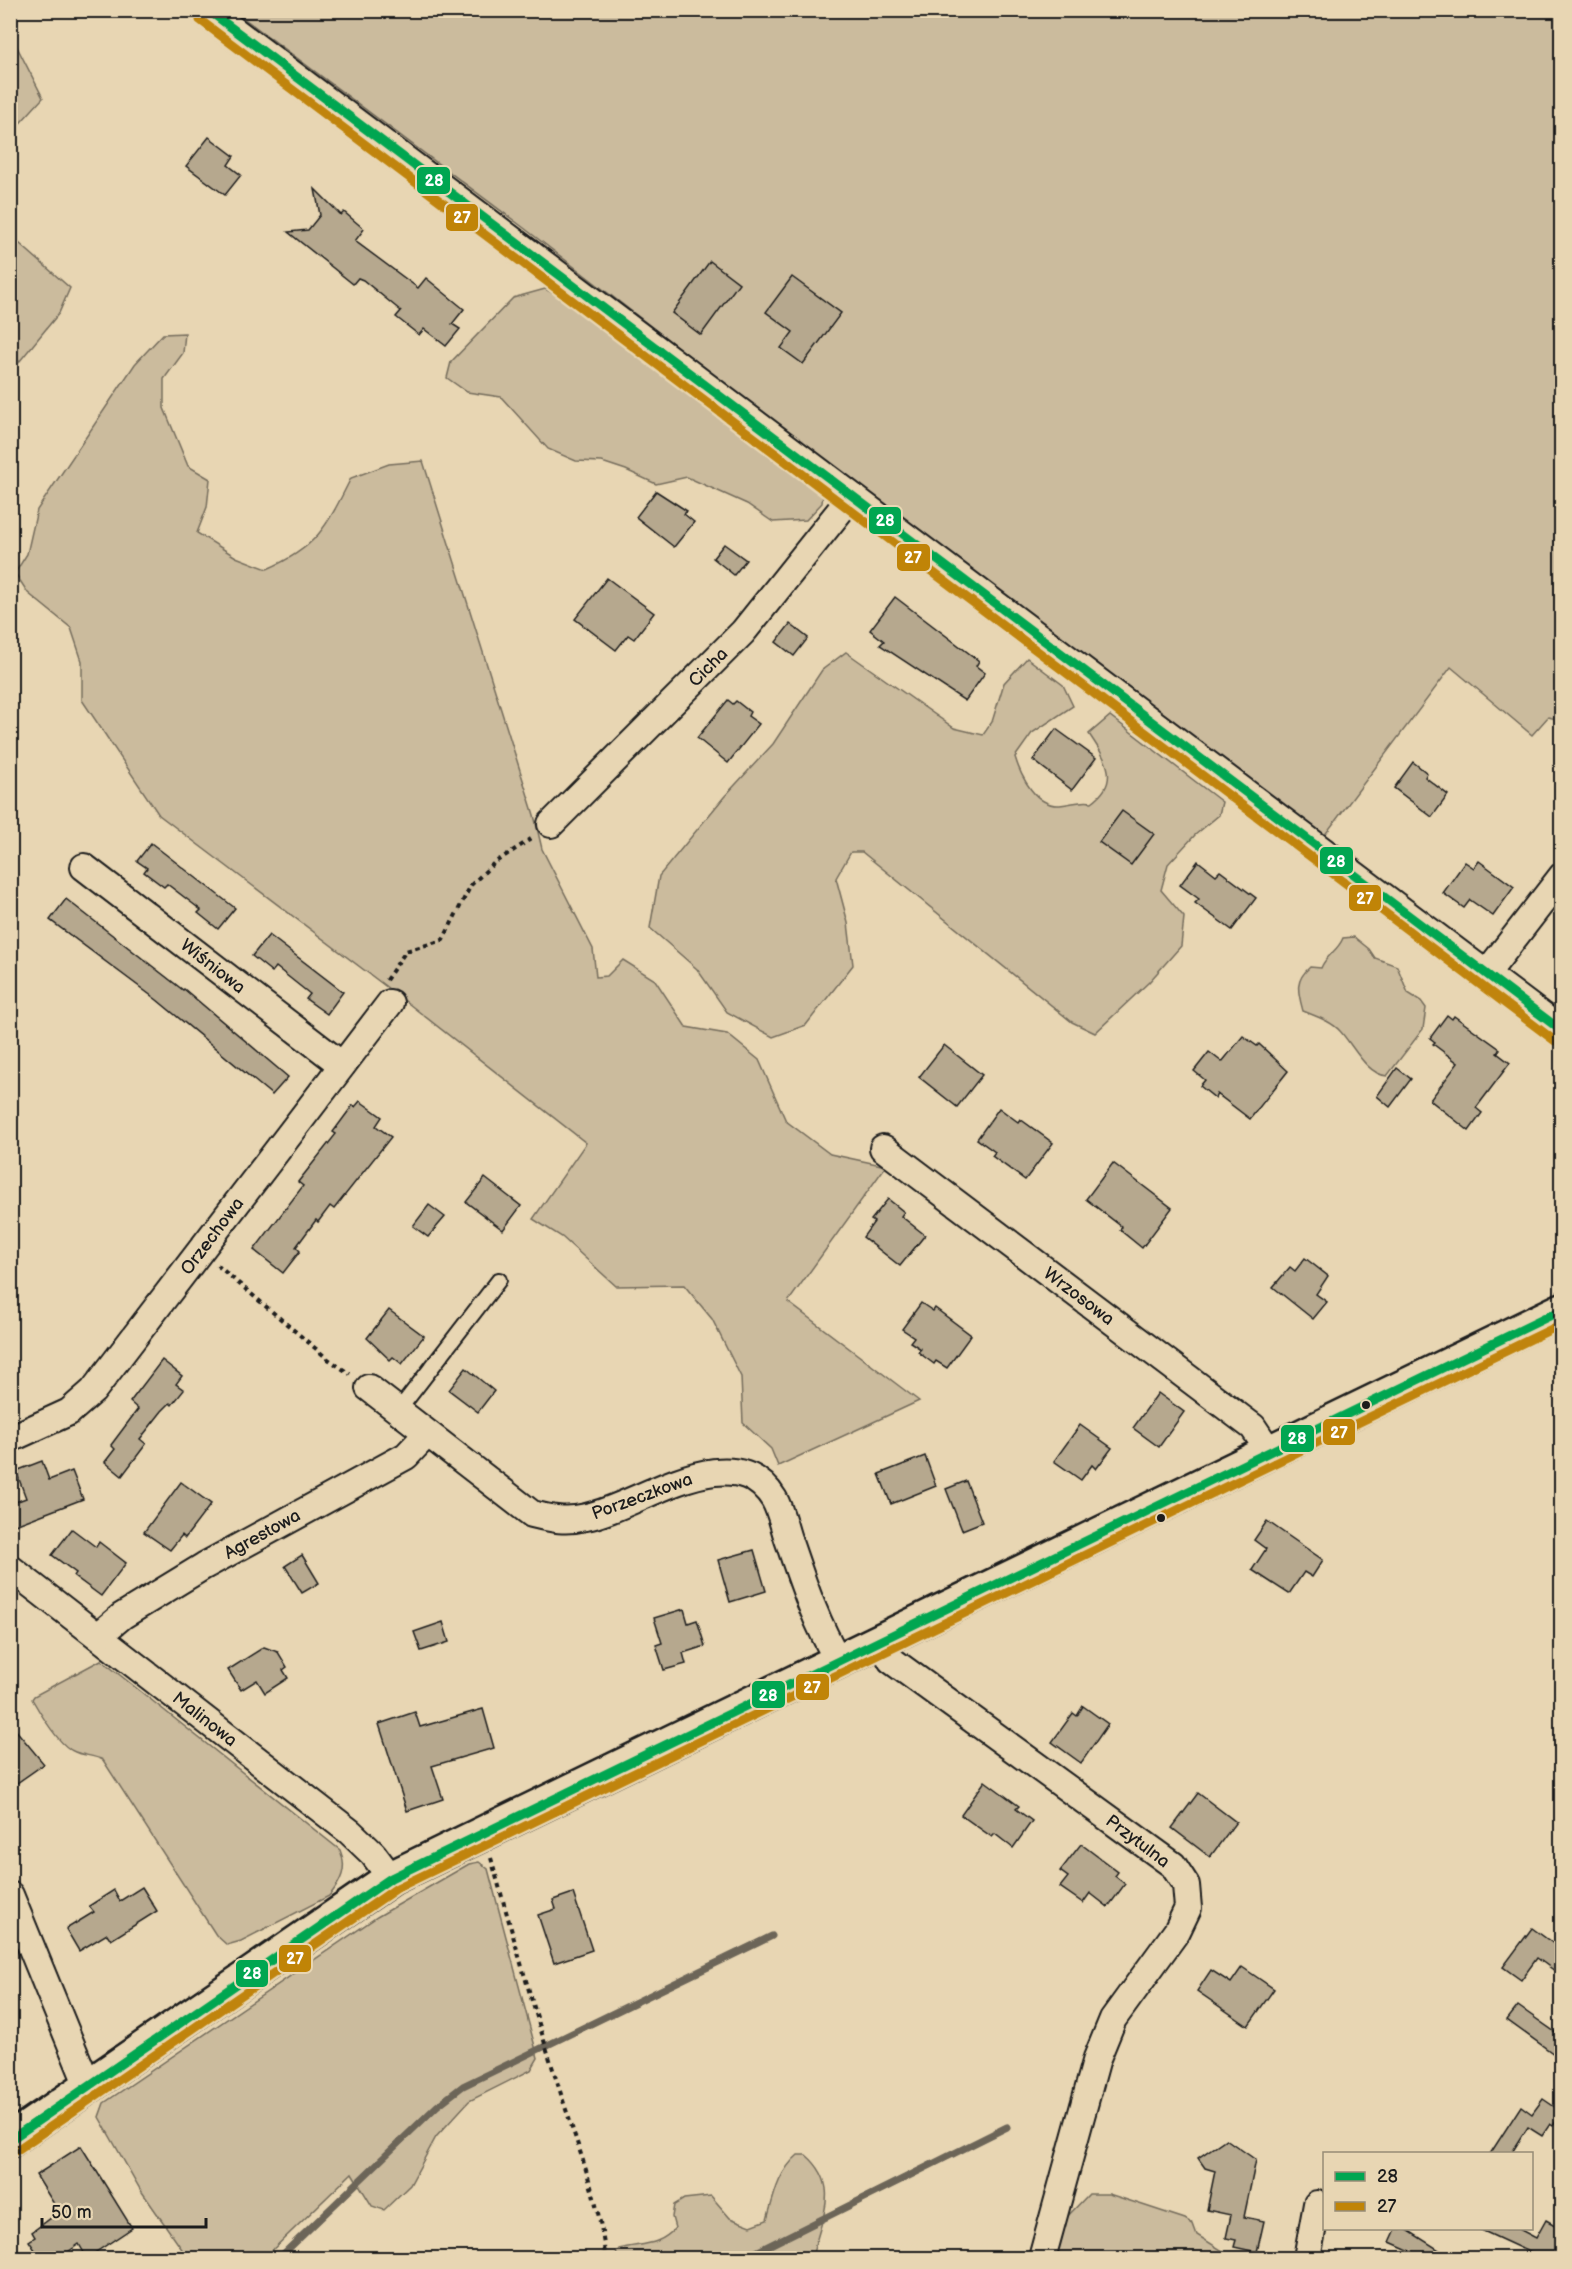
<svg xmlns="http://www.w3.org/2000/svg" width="1572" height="2269" font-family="'Balsamiq Sans',sans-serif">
<rect width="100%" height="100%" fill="#e8d6b3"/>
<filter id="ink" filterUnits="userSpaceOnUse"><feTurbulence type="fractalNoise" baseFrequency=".0167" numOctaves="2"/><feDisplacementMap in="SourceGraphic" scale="12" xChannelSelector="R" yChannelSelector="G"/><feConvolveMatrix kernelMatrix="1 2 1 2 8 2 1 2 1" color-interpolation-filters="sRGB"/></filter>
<g filter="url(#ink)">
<!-- green -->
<g fill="#cbbb9d" stroke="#746c5c" stroke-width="1.5">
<path d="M234,11H1561V720L1548,717L1532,735L1451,667L1324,836L867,494L524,228Z"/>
<path d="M10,40L16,45L43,98L11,133Z"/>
<path d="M11,236L70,288L59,313L11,372Z"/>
<path d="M545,289L569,302L823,493L822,503L806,520L773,522L747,504L687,477L656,484L626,470L602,462L576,461L548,449L501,397L467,392L447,378L451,362L513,298Z"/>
<path d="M185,333L183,353L164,379V408L188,466L210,479L207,507L197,533L236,557L267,569C318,547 327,526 351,478L389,464L423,461L534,815L542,849L593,949L596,977L607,976L623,960L655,980L686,1027L727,1034L759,1060L786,1121L830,1154L886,1166L788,1302L919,1401L778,1466L771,1449L743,1423L741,1377L712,1319L684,1285L616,1286L562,1237L533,1219L586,1143L409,1004L159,815L82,700V661L71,628L28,593L15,573L27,554L37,510L135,364L163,334Z"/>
<path d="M846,652L954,728L983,735L992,722L1004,683L1027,658L1063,685L1073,706L1032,733L1015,757C1021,777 1036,807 1060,805C1073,804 1080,800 1092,802C1122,781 1105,758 1089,734L1110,716L1222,802L1219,815L1195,835L1168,864L1161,890L1184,917L1181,946L1149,982L1095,1033L1072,1022L862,852H851L836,878L848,923L853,965L806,1025L773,1037L727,1012L697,969L650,928L659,876L724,797L773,744L822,670Z"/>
<path d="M1354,937L1369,949L1375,958L1397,966L1408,993L1421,1001L1426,1008L1423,1029L1387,1076C1366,1074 1353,1045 1340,1031C1331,1021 1315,1016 1303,1011C1298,992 1294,981 1310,967L1321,968C1326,955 1338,951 1343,938Z"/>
<path d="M101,1660L340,1850C348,1868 341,1882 329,1896L241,1941L227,1945L216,1935L103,1760C93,1755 85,1756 75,1752C60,1747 40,1713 32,1699L34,1696Z"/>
<path d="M479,1862L488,1869L538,2058L531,2070L469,2101L436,2137L410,2185L384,2210L372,2206L352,2173L264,2258H188L140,2189L99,2117L104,2103L377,1917L469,1864Z"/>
<path d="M798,2155H806C843,2187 820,2219 812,2258H614L619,2249C641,2243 659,2247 675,2228L672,2217L674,2205L684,2199L711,2196L730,2218L751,2226L767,2220C774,2195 778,2172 798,2155Z"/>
<path d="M1089,2194H1109L1185,2219L1193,2224L1197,2235L1226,2253L1228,2258H1053L1063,2221Z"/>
</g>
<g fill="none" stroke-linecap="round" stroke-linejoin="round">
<!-- stream -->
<g stroke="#6c6558" stroke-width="7">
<path d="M279,2258L437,2106L463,2086L772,1936"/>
<path d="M744,2258L1007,2127"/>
</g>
</g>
<!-- building -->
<g fill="#b6a88e" stroke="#1c1c1c" stroke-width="1.5">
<path d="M209,137L234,156L228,165L241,175L225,195L186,166Z"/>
<path d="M315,189L341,215L344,212L364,229L355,241L418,288L426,278L464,309L452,324L460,329L446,346L424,329L419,335L396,317L401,311L363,280L358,278L353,284L288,232L308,230L320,215Z"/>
<path d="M710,261L739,283L701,335L672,313Z"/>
<path d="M792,277L841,313L803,364L781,348L793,332L766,312Z"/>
<path d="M656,491L687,511L684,514L694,522L674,547L636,517Z"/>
<path d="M724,544L746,560L734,575L713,558Z"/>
<path d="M607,578L654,613L634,639L628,635L616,650L575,619Z"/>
<path d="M895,597L979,661L976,666L985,673L965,701L880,645L884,641L870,630Z"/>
<path d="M790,624L808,638L794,656L776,642Z"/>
<path d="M728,700L733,704L736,701L750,712L748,716L759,724L728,763L697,738Z"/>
<path d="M1056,729L1096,758L1072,790L1033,760Z"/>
<path d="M1413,762L1427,773L1425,777L1448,795L1432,817L1394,788Z"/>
<path d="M1122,811L1154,834L1131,865L1099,842Z"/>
<path d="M151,843L235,908L218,929L198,913L201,910L167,884L164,887L144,872L147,868L137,861Z"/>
<path d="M1198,861L1216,875L1220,871L1256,898L1232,930L1195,903L1199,899L1180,885Z"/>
<path d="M1479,861L1514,887L1493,916L1470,900L1464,908L1443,893L1465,862L1474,868Z"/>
<path d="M66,899L183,990L184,989L288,1077L272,1095L157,1000L50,920Z"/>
<path d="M269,935L343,992L327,1014L306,999L310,994L276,967L272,972L252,956Z"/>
<path d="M1447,1015L1452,1019L1454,1016L1500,1049L1497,1053L1510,1063L1476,1108L1482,1113L1469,1131L1430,1100L1458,1063L1433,1044L1435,1042L1430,1038Z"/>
<path d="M1243,1036L1257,1046L1259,1044L1288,1071L1250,1119L1217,1094L1215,1098L1200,1086L1205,1080L1194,1071L1209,1052L1222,1062Z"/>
<path d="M944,1045L982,1075L957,1107L919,1077Z"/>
<path d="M1397,1068L1411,1079L1390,1107L1377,1096Z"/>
<path d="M360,1101L382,1117L376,1126L391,1137L334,1209L330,1206L318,1222L316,1220L296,1247L300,1251L283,1273L254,1250L303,1186L298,1182L336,1134L333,1132L353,1105L355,1107Z"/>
<path d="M999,1108L1018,1122L1020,1119L1053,1143L1025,1180L992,1156L995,1152L977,1139Z"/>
<path d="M1113,1163L1172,1208L1142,1248L1120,1230L1122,1227L1086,1199Z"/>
<path d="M485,1178L521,1206L503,1230L466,1202Z"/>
<path d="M888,1199L904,1212L901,1216L925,1235L900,1266L863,1237L874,1222L871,1220Z"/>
<path d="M429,1205L445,1217L428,1237L413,1226Z"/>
<path d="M1305,1258L1328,1276L1316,1294L1327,1302L1313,1319L1273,1287L1290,1267L1295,1271Z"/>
<path d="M921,1303L933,1311L935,1308L971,1335L947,1368L936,1361L934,1364L918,1352L921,1349L910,1342L914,1337L902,1329Z"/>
<path d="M389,1310L424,1336L402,1364L393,1357L390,1360L367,1338Z"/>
<path d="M162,1360L182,1376L176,1384L184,1390L172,1405L170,1403L162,1411L140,1439L146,1444L122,1476L105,1462L115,1449L111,1445L138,1409L130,1402Z"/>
<path d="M466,1368L494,1391L478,1412L449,1390Z"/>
<path d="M1158,1393L1184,1412L1159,1447L1133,1428Z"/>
<path d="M1080,1425L1112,1448L1096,1469L1092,1465L1081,1480L1054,1461Z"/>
<path d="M925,1456L936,1486L891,1504L879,1474Z"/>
<path d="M42,1461L49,1480L72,1471L83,1499L15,1525L10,1514V1504L26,1498L16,1471Z"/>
<path d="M966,1481L982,1522L962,1530L946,1489Z"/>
<path d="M181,1482L211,1504L185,1538L182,1535L170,1550L144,1532Z"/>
<path d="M1267,1521L1323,1560L1312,1577L1304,1572L1289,1594L1252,1570L1266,1549L1254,1540Z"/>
<path d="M72,1529L96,1547L99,1542L126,1563L101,1596L74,1576L76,1573L52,1555Z"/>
<path d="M754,1550L766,1591L730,1602L718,1560Z"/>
<path d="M302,1555L319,1583L302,1593L285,1566Z"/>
<path d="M684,1609L688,1623L697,1620L705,1646L683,1653L686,1664L664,1670L656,1645L662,1643L654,1618Z"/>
<path d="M443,1622L449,1642L421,1651L414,1632Z"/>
<path d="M264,1647L278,1652L287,1667L283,1670L288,1678L265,1693L257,1680L241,1690L228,1670Z"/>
<path d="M1083,1706L1108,1724L1081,1763L1052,1742L1073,1713L1077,1716Z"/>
<path d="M483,1709L494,1748L432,1766L443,1799L407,1811L379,1724L415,1712L420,1727Z"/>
<path d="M10,1723L44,1764L17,1783L10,1774Z"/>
<path d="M985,1781L1019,1806L1016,1809L1032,1821L1013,1848L995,1834L992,1837L961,1815Z"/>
<path d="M1198,1793L1236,1822L1210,1857L1172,1828Z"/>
<path d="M1081,1844L1118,1872L1115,1876L1125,1884L1108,1907L1090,1893L1083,1903L1060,1887L1068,1877L1060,1871Z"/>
<path d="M142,1887L157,1911L111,1940L107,1934L79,1951L66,1929L94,1912L89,1906L114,1890L120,1901Z"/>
<path d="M573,1893L592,1950L554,1963L538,1915L556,1909L553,1900Z"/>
<path d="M1532,1928L1562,1950V1976L1537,1958L1521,1980L1503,1967Z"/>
<path d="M1242,1967L1274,1989L1248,2026L1197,1991L1211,1970L1231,1983Z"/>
<path d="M1518,2006L1562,2037V2043L1554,2054L1507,2020Z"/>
<path d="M1543,2099L1562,2112L1553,2126L1550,2124L1542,2136L1528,2127L1511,2154H1490L1521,2106L1532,2114Z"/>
<path d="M1226,2139L1256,2160L1244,2217L1264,2221L1257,2252L1234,2247L1236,2240L1226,2238L1231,2215L1207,2210L1215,2171L1205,2168L1198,2158Z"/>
<path d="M81,2146L132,2228L87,2258L79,2244L58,2259H41L29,2241L35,2237L32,2232L59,2212L36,2175Z"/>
<path d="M1546,2220L1562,2229V2259H1544L1479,2229H1519L1536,2238Z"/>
<path d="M1396,2229H1406L1452,2258L1429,2259L1390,2242Z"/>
</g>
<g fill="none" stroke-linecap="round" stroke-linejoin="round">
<!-- service casing -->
<g stroke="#1c1c1c" stroke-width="18">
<path id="service" d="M398,1411L499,1280"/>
</g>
<!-- minor casing -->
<g stroke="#1c1c1c" stroke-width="30">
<g id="minor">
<path d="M207,10L1562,1031"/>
<path d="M551,824L743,632L851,497"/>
<path d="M84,867L342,1065"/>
<path d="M1486,974L1562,876"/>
<path d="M883,1148L1253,1427L1269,1451"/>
<path d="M369,1388L532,1514C552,1519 566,1522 586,1517C639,1507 733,1432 774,1499C781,1511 784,1528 789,1542C803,1583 816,1623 838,1660"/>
<path d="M10,1439L69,1412L93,1391L390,1003"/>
<path d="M10,1568L350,1832L373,1854L391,1878"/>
<path d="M98,1636L122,1616L204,1566L406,1456L427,1434"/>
<path d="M881,1639L891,1660L1173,1865L1186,1885L1188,1908L1177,1931L1113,2019L1097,2058L1042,2258"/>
<path d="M10,1895L88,2086"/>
<path d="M1307,2258L1317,2204"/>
</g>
</g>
<!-- tertiary casing -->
<g stroke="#1c1c1c" stroke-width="38">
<path id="tertiary" d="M10,2140L391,1878L1562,1310"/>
</g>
<!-- path -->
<g stroke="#1c1c1c" stroke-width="4" stroke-dasharray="4.5 4.5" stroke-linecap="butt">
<path d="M386,980L406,951L443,940L471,885L494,863L534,837"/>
<path d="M217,1265L328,1359L350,1374"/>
<path d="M491,1858C513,1936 535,2014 560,2091C575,2139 603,2210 605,2258"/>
</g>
<!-- service -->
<use href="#service" stroke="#e8d6b3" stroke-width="14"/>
<!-- minor -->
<use href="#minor" stroke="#e8d6b3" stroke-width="26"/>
<!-- tertiary -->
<use href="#tertiary" stroke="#e8d6b3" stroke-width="33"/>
<!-- bus-1 casing -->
<g stroke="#e8d6b3" stroke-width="14">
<g id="bus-1">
<path d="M208,10L1562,1031"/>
<path d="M10,2140L391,1878L1562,1310"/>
</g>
</g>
<!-- bus-2 casing -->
<g stroke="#e8d6b3" stroke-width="14">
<g id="bus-2">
<path d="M200,20L1555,1041"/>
<path d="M17,2150L397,1888L1562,1324"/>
</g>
</g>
<!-- bus-1 -->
<use href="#bus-1" stroke="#00a651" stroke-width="9"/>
<!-- bus-2 -->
<use href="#bus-2" stroke="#c08407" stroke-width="9"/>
</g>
</g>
<!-- markers -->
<g fill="#1c1c1c" stroke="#e8d6b3" stroke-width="2">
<circle cx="1366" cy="1405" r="5"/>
<circle cx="1161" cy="1518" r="5"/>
</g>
<g text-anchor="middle" stroke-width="4.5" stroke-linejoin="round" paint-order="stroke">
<!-- street labels -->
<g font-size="18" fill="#1c1c1c" stroke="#e8d6b3">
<text transform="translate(708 667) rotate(-45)" y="6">Cicha</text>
<text transform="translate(213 966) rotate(38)" y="6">Wiśniowa</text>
<text transform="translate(212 1236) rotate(-53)" y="6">Orzechowa</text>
<text transform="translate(1079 1296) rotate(37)" y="6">Wrzosowa</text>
<text transform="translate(642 1496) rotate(-20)" y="6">Porzeczkowa</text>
<text transform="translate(262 1534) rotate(-29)" y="6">Agrestowa</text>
<text transform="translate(205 1719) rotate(38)" y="6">Malinowa</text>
<text transform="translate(1138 1841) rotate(37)" y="6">Przytulna</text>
</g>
</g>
<g stroke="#e8d6b3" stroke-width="2">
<rect x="416" y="166" width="35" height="29" rx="6" fill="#00a651"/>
<rect x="445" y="203" width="34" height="29" rx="6" fill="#c08407"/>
<rect x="868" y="506" width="34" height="29" rx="6" fill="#00a651"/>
<rect x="896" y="543" width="35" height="29" rx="6" fill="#c08407"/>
<rect x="1319" y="846" width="35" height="29" rx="6" fill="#00a651"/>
<rect x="1348" y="884" width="34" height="28" rx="6" fill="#c08407"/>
<rect x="1322" y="1418" width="34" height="28" rx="6" fill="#c08407"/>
<rect x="1280" y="1424" width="35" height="29" rx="6" fill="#00a651"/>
<rect x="795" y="1673" width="35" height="28" rx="6" fill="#c08407"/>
<rect x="751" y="1680" width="35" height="29" rx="6" fill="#00a651"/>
<rect x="278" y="1944" width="34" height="29" rx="6" fill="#c08407"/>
<rect x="235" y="1959" width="34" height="29" rx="6" fill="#00a651"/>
</g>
<g font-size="16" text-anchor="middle" font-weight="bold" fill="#fff">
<text x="434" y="186">28</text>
<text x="462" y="223">27</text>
<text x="885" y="526">28</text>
<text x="913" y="563">27</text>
<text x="1336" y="867">28</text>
<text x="1365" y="904">27</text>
<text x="1339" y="1438">27</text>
<text x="1297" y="1444">28</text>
<text x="812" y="1693">27</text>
<text x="768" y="1701">28</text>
<text x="295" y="1964">27</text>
<text x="252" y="1979">28</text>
</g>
<!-- margin -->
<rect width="1572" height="2269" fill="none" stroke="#e8d6b3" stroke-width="36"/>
<rect x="18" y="18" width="1536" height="2233" fill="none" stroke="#1c1c1c" stroke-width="2" filter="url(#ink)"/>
<!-- legend -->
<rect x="1323" y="2152" width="210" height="78" fill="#e8d6b3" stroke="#968c77" stroke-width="1.5"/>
<rect x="1335" y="2172" width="30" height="9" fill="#00a651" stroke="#968c77" stroke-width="1.5"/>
<text x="1377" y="2182" font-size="18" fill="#1c1c1c">28</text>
<rect x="1335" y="2202" width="30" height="9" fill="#c08407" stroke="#968c77" stroke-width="1.5"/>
<text x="1377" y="2212" font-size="18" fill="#1c1c1c">27</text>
<!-- scale -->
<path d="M42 2218v9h164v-9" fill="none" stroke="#1c1c1c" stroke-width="3"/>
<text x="51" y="2218" font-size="18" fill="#1c1c1c" stroke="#e8d6b3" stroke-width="4.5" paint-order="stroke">50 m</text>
</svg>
